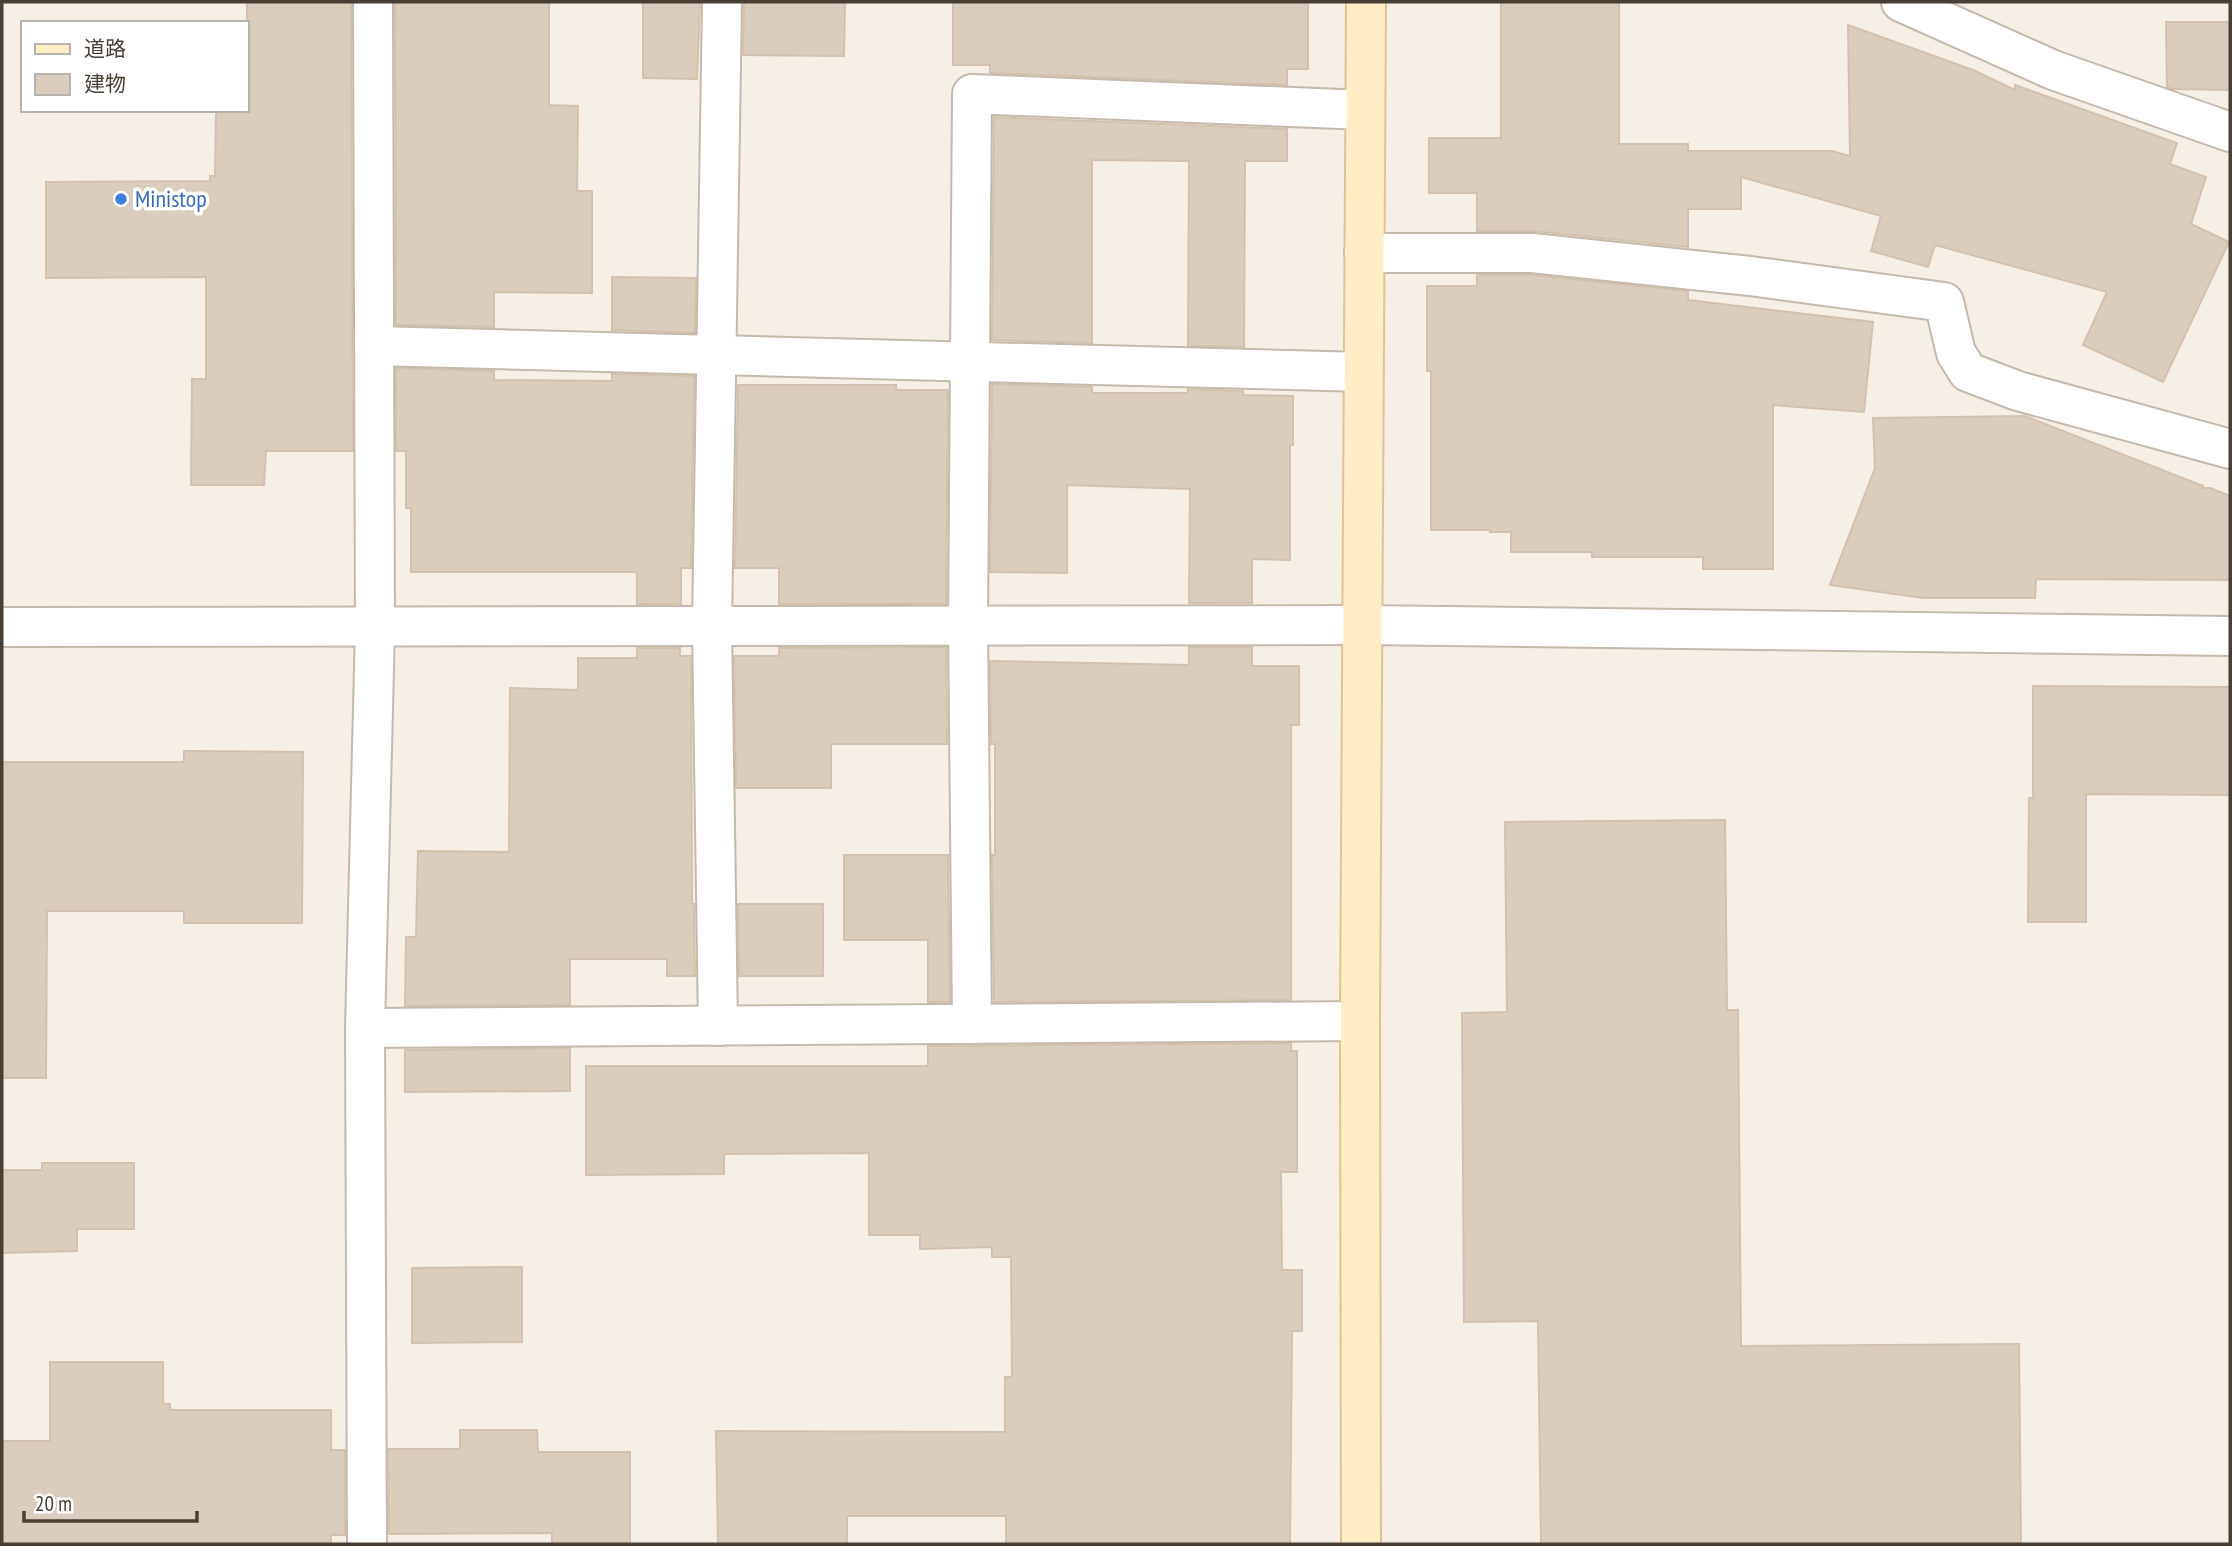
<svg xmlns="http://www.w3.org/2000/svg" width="2232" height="1546" font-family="'PT Sans Narrow','Noto Sans JP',sans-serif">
<rect width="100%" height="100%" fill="#f5efe6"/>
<!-- building -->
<g fill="#dbcdbd" stroke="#d3c1ad" stroke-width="2">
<path d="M247,2H351L353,451H266L264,485H191L192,379H206V277L46,278V182L210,181V176H215L216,110H247Z"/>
<path d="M395,2H549V105L578,106L577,191H592V293L494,292V327L396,325Z"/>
<path d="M643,2H700L697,79L643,78Z"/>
<path d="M744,2H845L844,56L743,55Z"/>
<path d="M953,2H1308V69H1287V85L990,73V65H953Z"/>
<path d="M1501,2H1619V144H1688V151H1832L1850,156L1848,25L1973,70L2015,90V85L2177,143L2170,164L2206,177L2191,224L2229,242L2163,382L2083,345L2107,292L1935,245L1928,267L1871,251L1881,216L1741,177V209H1688V247L1534,231H1477V193H1429V138H1501Z"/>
<path d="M2166,22H2230V90L2173,89L2167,87Z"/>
<path d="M994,117L1287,129V161H1245L1244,347L1188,346L1189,161L1092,160V343L992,340Z"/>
<path d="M1477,275H1531L1688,291V300L1873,322L1864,412L1773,405V569H1703V557H1592V552H1511V532H1490V530H1431V371H1427V286H1477Z"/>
<path d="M612,277L696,278L695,333L612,330Z"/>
<path d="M396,368L494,371V380L612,381V374L694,376L691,568H681V604H637V572H411V508H406V451H396Z"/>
<path d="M992,384L1092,387V393H1188V389L1243,391V395L1293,396V445H1290V560L1252,559V603H1189L1190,489L1067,485V573L990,572Z"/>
<path d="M738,385H896V390H948L946,604H779V568H735Z"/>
<path d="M2025,416L2203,486V488H2210L2230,496V580L2036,579L2035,598H1923L1830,585L1875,468L1873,418Z"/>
<path d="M946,647L947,744H831V788H736L734,656H779V648Z"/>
<path d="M1189,647H1252V666H1299V725H1291V1000L994,1002L992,855H995V744H991L990,661L1189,665Z"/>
<path d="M637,648H680V656H691L692,904H694L695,976H667V959H570V1005L405,1006L406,937H416L418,851L509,852L510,688L578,690V658H637Z"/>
<path d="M2033,686L2230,687V795L2086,794V922H2028L2029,798H2033Z"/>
<path d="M184,751L303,752L302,923H184V911H47L46,1078H2V762H184Z"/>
<path d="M1725,820L1727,1010H1738L1741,1346L2019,1344L2021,1544H1541L1538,1321L1464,1322L1462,1013L1507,1012L1505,822Z"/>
<path d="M844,855H948L950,1002H928V940H844Z"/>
<path d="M738,904H823V976H739Z"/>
<path d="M1291,1043V1051H1297V1172H1281L1282,1270H1302V1331H1292L1290,1544H1006V1516H847V1544H718L716,1431L1005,1432V1377H1012L1011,1257H992V1247L920,1249V1235H869V1153L724,1154V1174L586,1175V1066H928V1046Z"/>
<path d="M570,1048V1091L405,1092V1050Z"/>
<path d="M42,1163H134V1229H77V1251L2,1253V1170H42Z"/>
<path d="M522,1267V1342L412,1343V1268Z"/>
<path d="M50,1362H163V1404H170V1410H331V1450H345V1535H331V1544H2V1441H50Z"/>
<path d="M460,1430H537L538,1452H630V1544H552V1533L389,1534L388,1449H460Z"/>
</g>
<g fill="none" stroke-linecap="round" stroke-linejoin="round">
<!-- street casing -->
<g stroke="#c5b9ab" stroke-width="42">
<g id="street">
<path d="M1901,2L2053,70L2230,132"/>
<path d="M1364,253H1532L1750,276L1944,302L1956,353L1968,372L2018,391L2230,449"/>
<path d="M375,346L1363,372"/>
<path d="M2,627L1364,625L2230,636"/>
<path d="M972,1024L968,625L972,94L1365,110"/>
<path d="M718,1026L712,626L722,2"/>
<path d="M365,1028L1360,1021"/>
<path d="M367,1544L365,1028L375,628L373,2"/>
</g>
</g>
<!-- secondary casing -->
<g stroke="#ddc493" stroke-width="42">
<path id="secondary" d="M1361,1544L1360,1021L1366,2"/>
</g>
<!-- street -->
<use href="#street" stroke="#fff" stroke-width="38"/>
<!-- secondary -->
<use href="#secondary" stroke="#ffedc6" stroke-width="38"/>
</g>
<!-- markers -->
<circle fill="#3f7fe0" stroke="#fff" stroke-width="2.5" cx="121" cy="199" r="7"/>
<g text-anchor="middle" stroke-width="7" stroke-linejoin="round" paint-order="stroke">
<!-- shop labels -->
<g font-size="24" fill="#366cbe" stroke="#fff" text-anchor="start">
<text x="135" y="207">Ministop</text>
</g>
</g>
<!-- border -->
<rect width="2232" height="1546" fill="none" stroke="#493f35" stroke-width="7"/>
<!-- legend -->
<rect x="21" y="21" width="228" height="91" fill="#ffffff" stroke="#b6b2ae" stroke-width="2"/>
<rect x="35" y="44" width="35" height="10" fill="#ffedc6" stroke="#b6b2ae" stroke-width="2"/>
<text x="84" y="56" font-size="21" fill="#493f35">道路</text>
<rect x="35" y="74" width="35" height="21" fill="#dbcdbd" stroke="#b6b2ae" stroke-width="2"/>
<text x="84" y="91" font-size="21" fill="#493f35">建物</text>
<!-- scale -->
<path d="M24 1511v10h173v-10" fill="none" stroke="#493f35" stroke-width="3.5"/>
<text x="35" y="1511" font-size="21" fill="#493f35" stroke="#ffffff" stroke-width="5" paint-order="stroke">20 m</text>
</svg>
